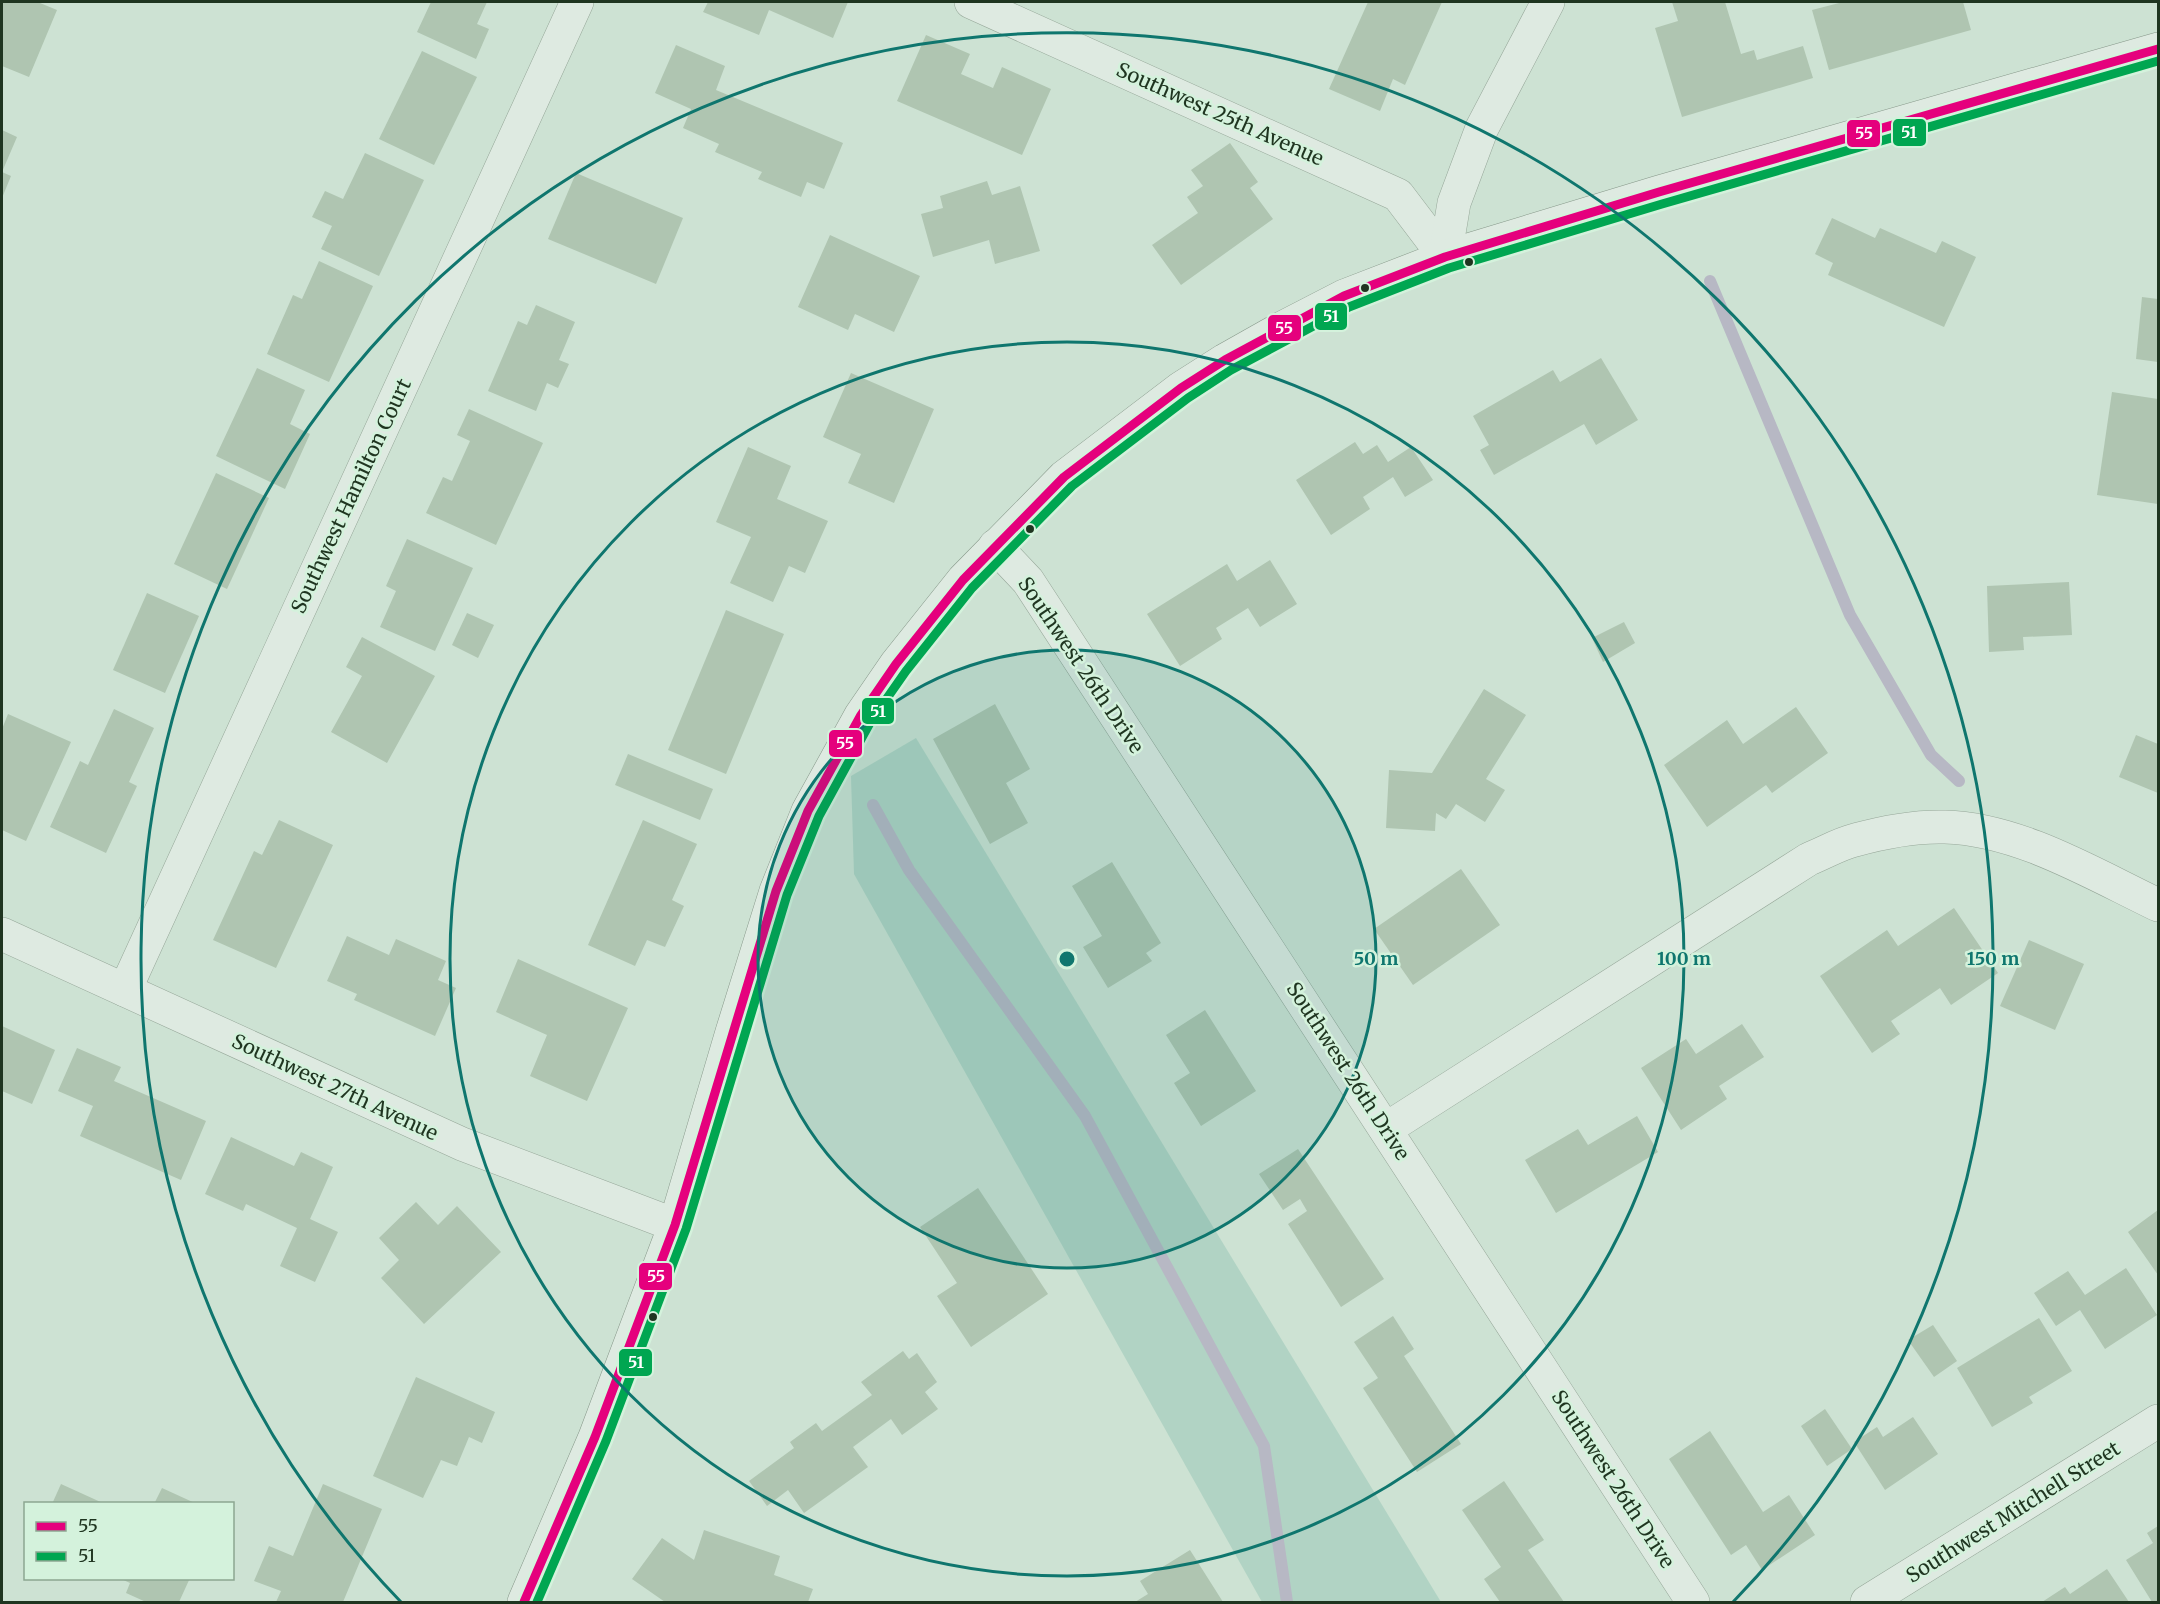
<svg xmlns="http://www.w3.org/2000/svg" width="2160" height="1604" font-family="Merriweather,serif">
<rect width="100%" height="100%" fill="#cde2d3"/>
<!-- green -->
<path fill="#b1d3c4" d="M916,738L1441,1602H1262L854,874L851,776Z"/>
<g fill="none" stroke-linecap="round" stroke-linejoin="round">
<!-- stream -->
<g stroke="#b7b8c4" stroke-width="12">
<path d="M1710,281L1850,615L1931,755L1959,781"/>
<path d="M873,805L909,870L1085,1116L1264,1446L1287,1602"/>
</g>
</g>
<!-- building -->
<g fill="#afc5b1">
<path d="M2,2H41L40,3L57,10L29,77L2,66Z"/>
<path d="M431,2H487L477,24L489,29L476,59L417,32Z"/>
<path d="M708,2H848L833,38L769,10L759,35L703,12Z"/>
<path d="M1368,2H1442L1405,85L1393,79L1380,111L1329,89Z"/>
<path d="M1672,2H1725L1741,54L1754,50L1757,60L1803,46L1813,78L1682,117L1655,28L1678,21Z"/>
<path d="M1843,2H1963L1971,30L1829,70L1812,10Z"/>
<path d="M926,35L970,54L961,74L993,88L1002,67L1051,89L1022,155L897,101Z"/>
<path d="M676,45L725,66L716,90L843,143L824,189L807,182L801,197L758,179L762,172L715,152L719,144L683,128L691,109L655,93Z"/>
<path d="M422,51L477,77L434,165L379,139Z"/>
<path d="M2,130L17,137L2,172L11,176L2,198Z"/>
<path d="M1230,143L1258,182L1250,188L1273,219L1181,285L1152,245L1198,213L1187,197L1203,186L1191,170Z"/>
<path d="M365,153L424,180L379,276L321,249L332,226L312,217L325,191L343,199Z"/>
<path d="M576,173L683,218L656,284L548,239Z"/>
<path d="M987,181L992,195L1020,186L1040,251L995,264L989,240L933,257L921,214L943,208L940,196Z"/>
<path d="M1832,218L1875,238L1880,228L1936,253L1942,241L1976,257L1944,327L1828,275L1833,263L1815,254Z"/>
<path d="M830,235L920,276L894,332L855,314L848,330L798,307Z"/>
<path d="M319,261L373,286L329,382L267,354L293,295L302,299Z"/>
<path d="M2142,297L2158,299V362L2136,359Z"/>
<path d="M536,305L575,322L559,360L569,364L558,388L547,383L536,411L488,391L518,321L527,325Z"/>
<path d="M1601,358L1638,420L1596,445L1584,424L1494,475L1480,450L1489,445L1473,416L1553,370L1560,382Z"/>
<path d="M257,368L305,390L290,424L310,434L285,489L216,456Z"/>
<path d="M851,373L934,409L894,503L848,483L861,454L823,437Z"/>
<path d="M2112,392L2158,399V504L2097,495Z"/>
<path d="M469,409L543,443L496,545L426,513L443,477L452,481L470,441L457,435Z"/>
<path d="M1355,442L1363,454L1377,445L1388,462L1411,447L1433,480L1405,497L1393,477L1363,497L1370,509L1331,535L1296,480Z"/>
<path d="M748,447L791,466L777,499L828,521L805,573L789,566L773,602L730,583L751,537L716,522Z"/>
<path d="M216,473L269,498L227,589L174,564Z"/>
<path d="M407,539L473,568L435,651L380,627L396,591L386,586Z"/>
<path d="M1270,560L1297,604L1260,627L1248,608L1216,628L1222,639L1180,666L1147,614L1227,564L1237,581Z"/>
<path d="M2069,582L2072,635L2023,637L2024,650L1989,652L1987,586Z"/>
<path d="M147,593L199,616L165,693L113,670Z"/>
<path d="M726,610L784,634L726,774L668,750Z"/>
<path d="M467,613L494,625L478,658L452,645Z"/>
<path d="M1624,622L1635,643L1603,662L1592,638Z"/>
<path d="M362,637L435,676L387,763L331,732L362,676L346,667Z"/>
<path d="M1484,689L1526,715L1486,779L1505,790L1485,822L1456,804L1446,819L1436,813L1435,831L1386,828L1389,770L1432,773Z"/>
<path d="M995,704L1030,769L1006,783L1028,823L990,844L933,739Z"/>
<path d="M1796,707L1828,753L1772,793L1766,785L1707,827L1664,765L1727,720L1743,744Z"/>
<path d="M114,709L154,728L129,782L137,786L106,853L50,827L80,761L88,765Z"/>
<path d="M8,714L71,742L26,841L2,830V729Z"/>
<path d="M2136,735L2158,744V793L2119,777Z"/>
<path d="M628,754L713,789L700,820L615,785Z"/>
<path d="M279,820L333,845L276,968L213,940L254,851L262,855Z"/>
<path d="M643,820L697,844L672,900L684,906L665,947L647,940L635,966L588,945Z"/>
<path d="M1112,862L1161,943L1146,953L1152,961L1108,988L1083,947L1102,936L1072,886Z"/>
<path d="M1461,869L1500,925L1413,985L1374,929Z"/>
<path d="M1954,908L1998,973L1951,1005L1940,988L1891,1021L1900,1034L1872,1053L1820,976L1887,930L1898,946Z"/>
<path d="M347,936L389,955L396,939L446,961L438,980L456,988L435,1036L354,1000L357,994L327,981Z"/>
<path d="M2029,940L2084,964L2055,1030L2000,1006Z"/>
<path d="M518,959L628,1008L587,1101L530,1076L547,1035L496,1012Z"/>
<path d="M1205,1010L1256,1091L1201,1126L1174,1083L1190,1073L1166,1035Z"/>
<path d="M1742,1024L1764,1057L1719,1086L1727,1099L1681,1130L1641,1068L1686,1039L1696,1054Z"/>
<path d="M2,1026L55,1050L32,1104L2,1091Z"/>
<path d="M77,1048L121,1067L114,1081L206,1121L181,1180L80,1136L93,1106L58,1091Z"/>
<path d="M1637,1116L1658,1152L1556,1213L1525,1160L1578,1129L1588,1145Z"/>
<path d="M231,1137L294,1166L301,1152L333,1167L310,1219L338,1232L315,1282L280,1266L297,1228L246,1204L243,1211L205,1194Z"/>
<path d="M1298,1149L1384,1279L1341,1307L1288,1224L1307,1211L1300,1199L1283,1210L1259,1174Z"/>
<path d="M978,1188L1048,1294L971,1347L937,1296L957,1283L920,1227Z"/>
<path d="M416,1202L438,1225L457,1206L501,1252L424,1324L381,1278L399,1260L379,1238Z"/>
<path d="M2158,1210V1275L2128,1232Z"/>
<path d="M2126,1268L2157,1315L2105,1349L2080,1310L2056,1326L2034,1293L2068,1271L2085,1295Z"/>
<path d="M1393,1316L1414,1349L1404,1356L1461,1444L1417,1472L1363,1388L1378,1378L1354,1342Z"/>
<path d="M2039,1318L2072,1371L2029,1397L2033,1403L1992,1427L1957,1368Z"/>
<path d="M1933,1325L1957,1361L1934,1377L1908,1340Z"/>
<path d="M903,1351L909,1359L917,1353L937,1382L925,1392L938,1409L902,1435L891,1419L853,1447L868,1467L804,1513L788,1490L767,1506L749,1481L794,1448L790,1442L816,1423L822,1431L872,1395L861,1382Z"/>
<path d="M416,1377L495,1412L482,1443L469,1437L457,1466L441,1460L423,1498L373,1476Z"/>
<path d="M1825,1409L1852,1449L1827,1466L1801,1426Z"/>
<path d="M1913,1417L1938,1454L1885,1490L1854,1442L1877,1427L1883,1437Z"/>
<path d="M1710,1431L1763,1512L1789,1495L1815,1535L1762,1570L1746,1545L1731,1555L1669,1459Z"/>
<path d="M1504,1481L1544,1540L1528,1550L1564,1602H1500L1484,1579L1501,1567L1462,1510Z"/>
<path d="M61,1484L105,1504H52Z"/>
<path d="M323,1484L382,1509L343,1602H276L281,1591L254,1581L269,1546L293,1556Z"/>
<path d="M162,1488L197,1504H154Z"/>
<path d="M2158,1526V1602H2152L2126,1560L2153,1543L2147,1533Z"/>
<path d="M704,1530L780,1556L774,1575L813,1589L808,1602H665L632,1579L662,1538L694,1560Z"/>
<path d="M1190,1550L1223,1602H1135L1148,1594L1140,1581Z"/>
<path d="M2107,1569L2129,1602H2042L2065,1587L2070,1594Z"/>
<path d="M119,1578H190L179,1602H146L126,1593L130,1583Z"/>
</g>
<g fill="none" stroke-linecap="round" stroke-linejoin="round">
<!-- street casing -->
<g stroke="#96a799" stroke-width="34">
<g id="street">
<path d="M971,2L1398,195L1445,257"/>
<path d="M1445,257L1454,203L1482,128L1548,2"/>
<path d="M995,546L1028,581L1693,1602"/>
<path d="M2,934L462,1144L675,1225"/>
<path d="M125,990L577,2"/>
<path d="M1386,1129L1809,859C1824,853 1839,844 1855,840C1884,832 1915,826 1945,827C2019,829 2093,874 2158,905"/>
<path d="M1867,1602L2158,1421"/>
</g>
</g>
<!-- secondary casing -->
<g stroke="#869789" stroke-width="34">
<path id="secondary" d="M524,1602L595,1437L675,1225L732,1032L776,891L808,811L861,715L896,664L963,580L1064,477L1181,388L1225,360L1280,329L1344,296L1445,257L1659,192L2158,49"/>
</g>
<!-- street -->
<use href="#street" stroke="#deeae1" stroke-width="33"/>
<!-- secondary -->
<use href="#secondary" stroke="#deeae1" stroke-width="33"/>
<!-- bus-1 casing -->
<g stroke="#d4f2dc" stroke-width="14">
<path id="bus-1" d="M524,1602L595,1437L675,1225L776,891L808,811L861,715L896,664L963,580L1064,477L1181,388L1225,360L1344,296L1445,257L1659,192L2158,49"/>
</g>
<!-- bus-2 casing -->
<g stroke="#d4f2dc" stroke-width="14">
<path id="bus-2" d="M537,1602L606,1441L686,1229L787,895L819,816L871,721L906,671L972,588L1072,486L1188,398L1231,370L1349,307L1449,268L1662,204L2158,61"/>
</g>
<!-- bus-1 -->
<use href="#bus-1" stroke="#e5007d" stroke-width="9"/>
<!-- bus-2 -->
<use href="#bus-2" stroke="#00a651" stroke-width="9"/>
</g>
<!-- distance rings -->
<circle cx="1067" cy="959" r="309" fill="#0f766e" fill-opacity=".12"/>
<g fill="none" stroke="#0f766e" stroke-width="3">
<circle cx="1067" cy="959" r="309"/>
<circle cx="1067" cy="959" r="617"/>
<path d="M401 1602A926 926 0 1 1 1733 1602"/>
</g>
<!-- markers -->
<g fill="#1f3520" stroke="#d4f2dc" stroke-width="2">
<circle cx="1469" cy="262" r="5"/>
<circle cx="1365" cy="288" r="5"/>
<circle cx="1030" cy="529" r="5"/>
<circle cx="653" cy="1317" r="5"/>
</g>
<g text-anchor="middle" stroke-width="5" stroke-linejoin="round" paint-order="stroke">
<!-- street labels -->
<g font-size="20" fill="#1f3520" stroke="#d4f2dc">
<text transform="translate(1220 114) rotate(24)" y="7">Southwest 25th Avenue</text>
<text transform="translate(351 496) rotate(-65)" y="7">Southwest Hamilton Court</text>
<text transform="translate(1081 665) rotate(56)" y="7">Southwest 26th Drive</text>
<text transform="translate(1348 1071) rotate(57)" y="7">Southwest 26th Drive</text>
<text transform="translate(335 1087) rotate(25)" y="7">Southwest 27th Avenue</text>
<text transform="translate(1613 1479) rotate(57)" y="7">Southwest 26th Drive</text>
<text transform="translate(2013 1512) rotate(-32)" y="7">Southwest Mitchell Street</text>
</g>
</g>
<circle cx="1067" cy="959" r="9" fill="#0f766e" stroke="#d4f2dc" stroke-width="3"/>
<g font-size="18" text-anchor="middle" font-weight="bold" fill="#0f766e" stroke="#d4f2dc" stroke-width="5" stroke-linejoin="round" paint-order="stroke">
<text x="1376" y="965">50 m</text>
<text x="1684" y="965">100 m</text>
<text x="1993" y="965">150 m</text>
</g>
<g stroke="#d4f2dc" stroke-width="2">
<rect x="1892" y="118" width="35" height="29" rx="6" fill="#00a651"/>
<rect x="1846" y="119" width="35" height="29" rx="6" fill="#e5007d"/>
<rect x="1314" y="302" width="34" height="29" rx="6" fill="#00a651"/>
<rect x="1267" y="314" width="35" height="28" rx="6" fill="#e5007d"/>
<rect x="861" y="697" width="34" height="28" rx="6" fill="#00a651"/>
<rect x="828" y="729" width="35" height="29" rx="6" fill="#e5007d"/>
<rect x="638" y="1262" width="35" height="29" rx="6" fill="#e5007d"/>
<rect x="618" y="1348" width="35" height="29" rx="6" fill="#00a651"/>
</g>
<g font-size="16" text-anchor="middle" font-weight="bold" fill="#fff">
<text x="1909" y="138">51</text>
<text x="1864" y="139">55</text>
<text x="1331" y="322">51</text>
<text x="1284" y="334">55</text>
<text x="878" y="717">51</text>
<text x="845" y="749">55</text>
<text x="656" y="1282">55</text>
<text x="636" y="1368">51</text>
</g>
<!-- border -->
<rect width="2160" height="1604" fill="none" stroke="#1f3520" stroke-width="6"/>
<!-- legend -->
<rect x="24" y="1502" width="210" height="78" fill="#d4f2dc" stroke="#8ca691" stroke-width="1.5"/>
<rect x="36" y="1522" width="30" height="9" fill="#e5007d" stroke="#8ca691" stroke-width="1.5"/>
<text x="78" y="1532" font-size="18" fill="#1f3520">55</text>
<rect x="36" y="1552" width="30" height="9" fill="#00a651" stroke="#8ca691" stroke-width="1.5"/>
<text x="78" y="1562" font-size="18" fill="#1f3520">51</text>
</svg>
